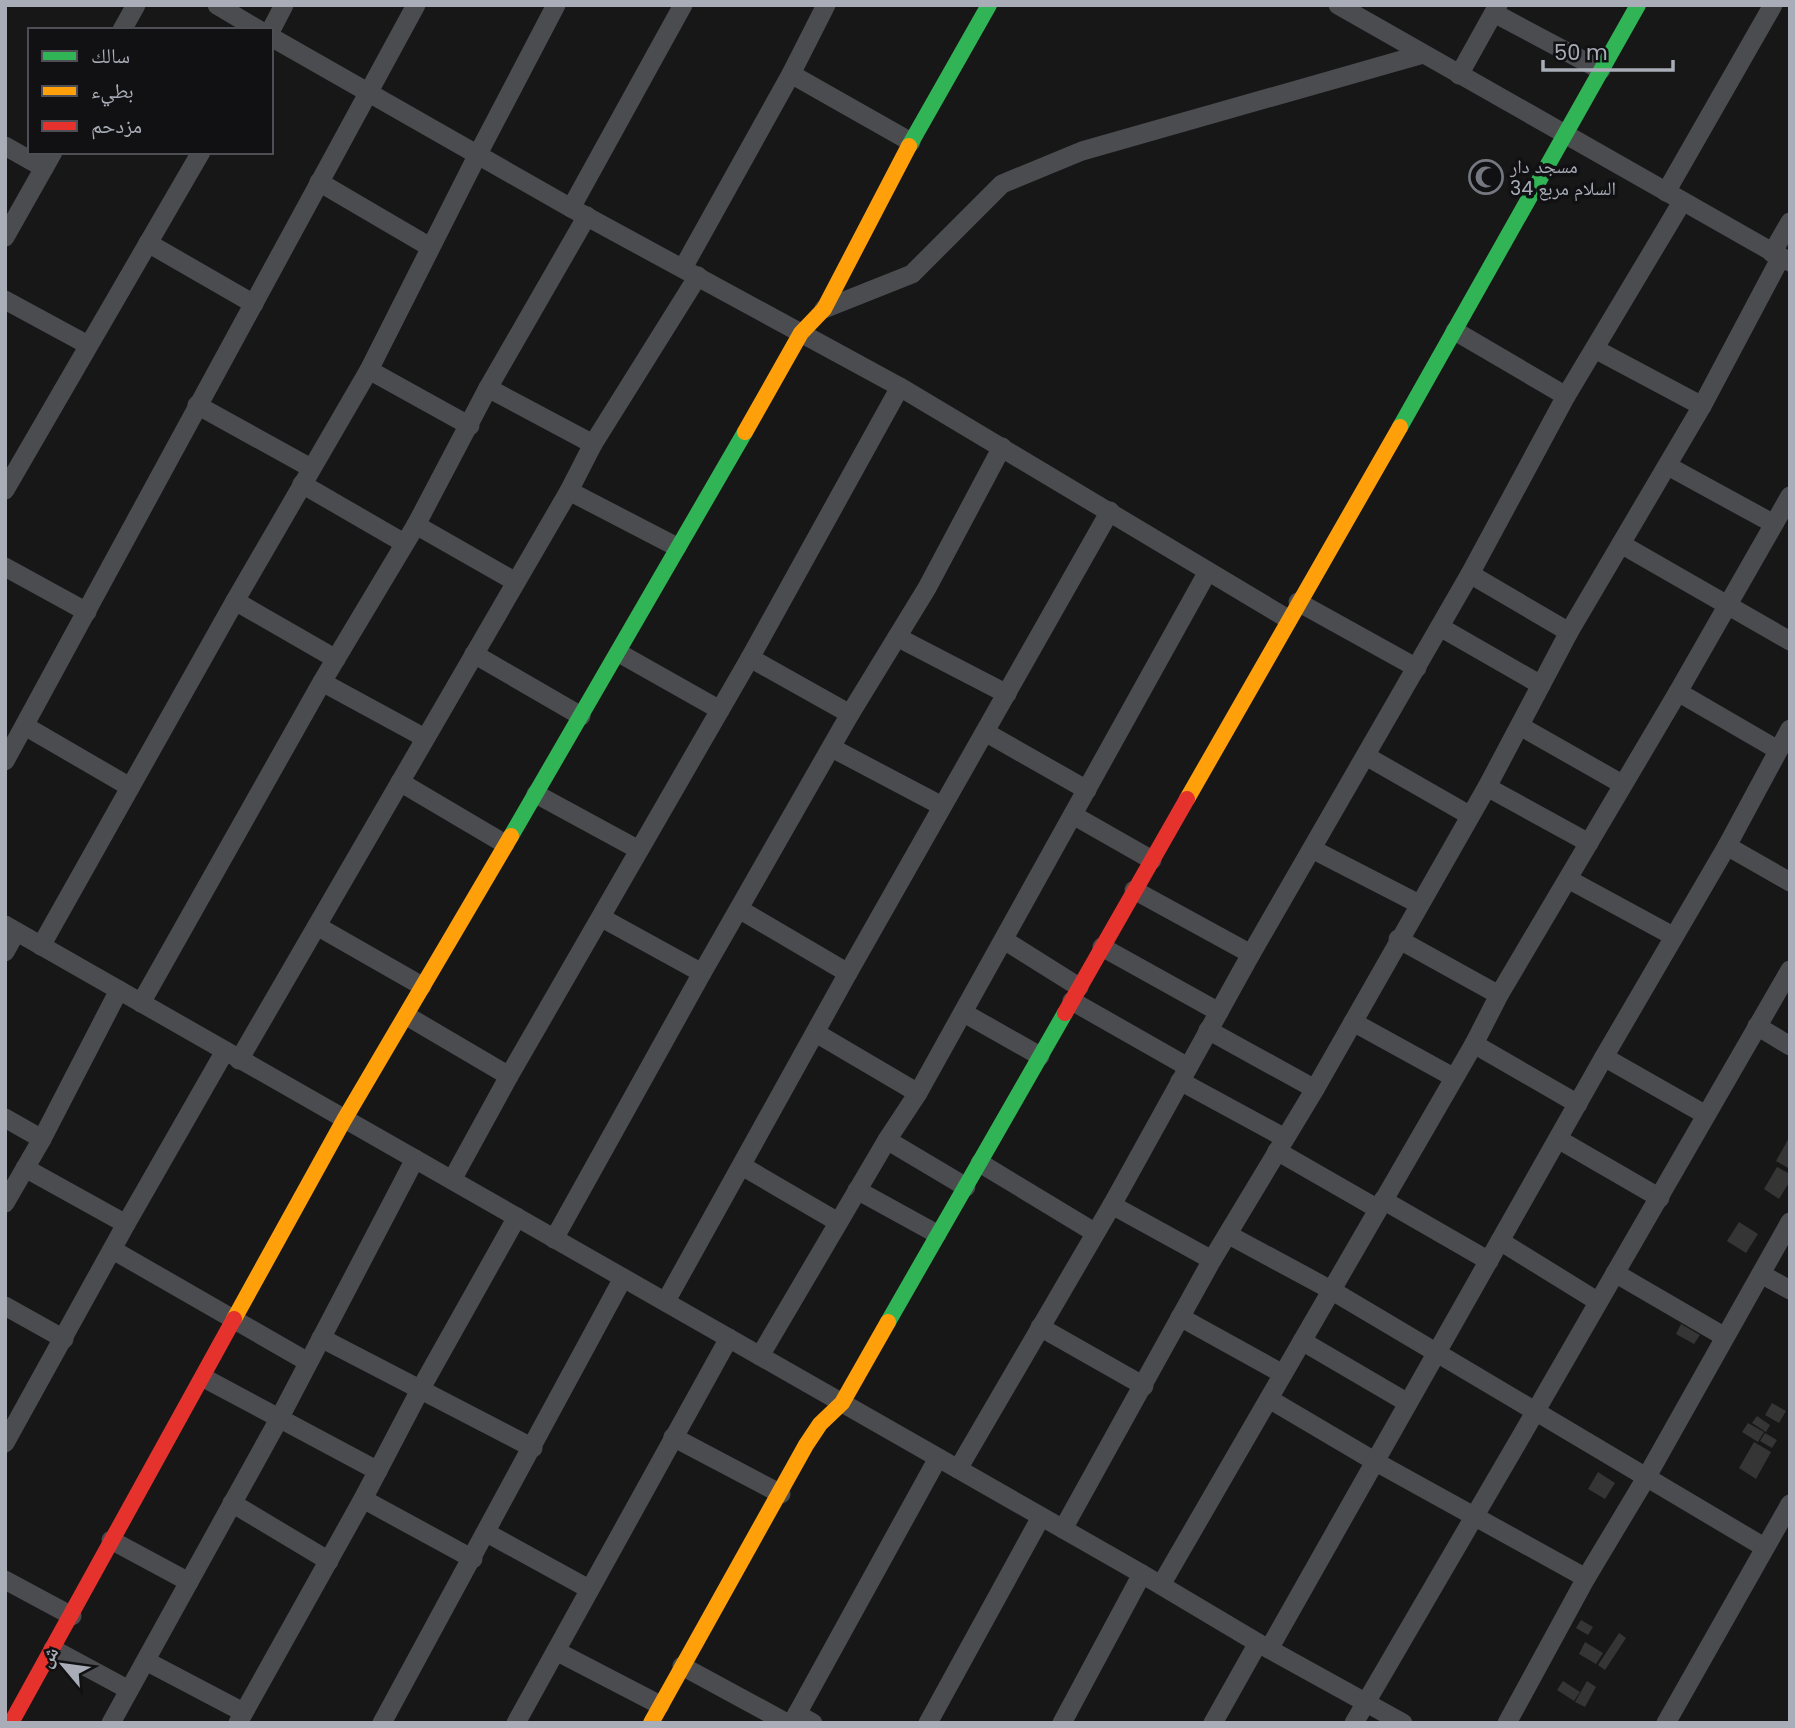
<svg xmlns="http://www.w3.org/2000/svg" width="1795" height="1728" font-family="Poppins,'Noto Naskh Arabic',sans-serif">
<rect width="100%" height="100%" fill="#171717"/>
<!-- building -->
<g fill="#353536">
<path d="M1790,1136V1169L1776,1161Z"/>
<path d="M1777,1167L1790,1174V1181L1779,1199L1764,1189Z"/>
<path d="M1739,1222L1758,1234L1746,1253L1727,1241Z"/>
<path d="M1681,1324L1700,1335L1694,1344L1676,1334Z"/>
<path d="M1772,1403L1786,1411L1779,1423L1765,1415Z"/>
<path d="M1757,1416L1770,1425L1766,1432L1752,1423Z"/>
<path d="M1748,1423L1764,1432L1758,1442L1742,1432Z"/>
<path d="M1765,1433L1777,1440L1772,1448L1760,1441Z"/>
<path d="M1754,1442L1771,1452L1756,1479L1739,1468Z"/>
<path d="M1598,1472L1615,1483L1605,1499L1588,1489Z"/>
<path d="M1581,1620L1593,1627L1588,1635L1576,1628Z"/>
<path d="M1619,1633L1626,1638L1605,1670L1598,1665Z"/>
<path d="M1585,1642L1603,1653L1596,1664L1579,1654Z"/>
<path d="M1563,1681L1580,1692L1574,1701L1557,1690Z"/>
<path d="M1587,1681L1596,1687L1585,1707L1575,1702Z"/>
</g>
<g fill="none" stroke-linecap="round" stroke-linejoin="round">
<!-- street -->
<g stroke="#4b4c50" stroke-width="19">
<path d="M217,5L259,30"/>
<path d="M1338,5L1790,262"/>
<path d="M1494,13L1601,70"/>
<path d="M122,30L136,5"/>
<path d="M271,30L284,5"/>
<path d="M271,37L571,208L900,387L1288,619"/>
<path d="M791,74L911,142"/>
<path d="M1459,75L1498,5"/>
<path d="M5,146L44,168"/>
<path d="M319,182L430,247"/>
<path d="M1666,192L1773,5"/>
<path d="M571,208L683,5"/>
<path d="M5,237L53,152"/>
<path d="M148,243L254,304"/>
<path d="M1772,253L1790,222"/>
<path d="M683,268L791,74L826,5"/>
<path d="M5,300L88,345"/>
<path d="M824,309L912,274L1002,184L1082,151L1423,54"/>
<path d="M1455,331L1566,396"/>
<path d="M1595,349L1702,406"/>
<path d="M369,370L470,426"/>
<path d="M488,388L593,444"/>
<path d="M197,405L311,468"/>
<path d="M1668,466L1774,524"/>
<path d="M302,484L404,543"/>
<path d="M5,490L201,152"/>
<path d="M569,491L677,547"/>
<path d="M416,525L516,582"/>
<path d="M1621,544L1790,641"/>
<path d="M5,567L87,612"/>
<path d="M1470,574L1569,632"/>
<path d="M235,601L336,659"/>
<path d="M1298,602L1417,668"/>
<path d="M1440,627L1541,685"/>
<path d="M897,637L1007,694"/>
<path d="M619,653L720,710"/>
<path d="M474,654L581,716"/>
<path d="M750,658L850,714"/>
<path d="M322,682L425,738"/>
<path d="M1678,692L1778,750"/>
<path d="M25,726L130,787"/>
<path d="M1520,726L1622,784"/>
<path d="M985,732L1087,790"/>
<path d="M832,748L942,806"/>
<path d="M1366,756L1469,815"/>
<path d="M5,761L416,5"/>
<path d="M400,782L505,844"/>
<path d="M1487,787L1589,843"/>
<path d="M536,794L639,850"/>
<path d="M1073,815L1152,860"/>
<path d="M1727,846L1790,882"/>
<path d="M1312,849L1419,904"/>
<path d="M1568,879L1673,936"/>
<path d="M1134,890L1251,954"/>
<path d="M739,909L848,973"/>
<path d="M602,918L702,973"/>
<path d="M5,925L1142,1574L1258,1643L1403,1723"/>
<path d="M317,926L422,986"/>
<path d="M1398,939L1499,995"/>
<path d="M1004,940L1079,987"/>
<path d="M41,946L235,601L369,370L478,154L556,5"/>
<path d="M1102,947L1219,1012"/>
<path d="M5,952L16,932"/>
<path d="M1072,1001L1188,1067"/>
<path d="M141,1003L322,682L416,525L488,388L587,216"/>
<path d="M964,1013L1040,1056"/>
<path d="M407,1016L509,1076"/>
<path d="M1353,1022L1453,1077"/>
<path d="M1757,1026L1790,1046"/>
<path d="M1208,1030L1315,1089"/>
<path d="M816,1033L918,1093"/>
<path d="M1474,1044L1578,1104"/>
<path d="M1604,1057L1706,1115"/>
<path d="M239,1060L569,491L593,444L698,276"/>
<path d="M1180,1081L1285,1138"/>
<path d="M5,1118L42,1139"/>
<path d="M1558,1139L1660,1198"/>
<path d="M887,1140L966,1187"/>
<path d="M1277,1151L1378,1209"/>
<path d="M980,1163L1094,1232"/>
<path d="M742,1166L838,1222"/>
<path d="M25,1168L126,1224"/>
<path d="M452,1180L509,1076L750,658L900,387"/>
<path d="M857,1190L937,1234"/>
<path d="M1383,1200L1489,1261"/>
<path d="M5,1203L42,1139L119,990"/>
<path d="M1112,1205L1212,1260"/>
<path d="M1229,1235L1331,1290L1764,1547"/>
<path d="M554,1239L702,973L850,714L927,588L1002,447"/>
<path d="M1500,1241L1597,1301"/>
<path d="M113,1250L308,1362"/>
<path d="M1615,1273L1725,1337"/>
<path d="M1761,1274L1790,1290"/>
<path d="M666,1301L848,973L1110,511"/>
<path d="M5,1306L64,1339"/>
<path d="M1180,1317L1283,1374"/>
<path d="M1040,1327L1144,1386"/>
<path d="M321,1338L533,1448"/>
<path d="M1302,1341L1408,1403"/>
<path d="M760,1356L887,1140L918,1093L1207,573"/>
<path d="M204,1378L378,1471"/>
<path d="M1269,1399L1376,1462L1586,1578"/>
<path d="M673,1437L781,1494"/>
<path d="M5,1443L126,1224L225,1051"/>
<path d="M958,1469L1112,1205L1251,954L1470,574L1566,396L1682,202"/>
<path d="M363,1499L473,1559"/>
<path d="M232,1503L329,1561"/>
<path d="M1063,1529L1212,1260L1315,1089L1487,787L1569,632L1702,406L1781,257"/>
<path d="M487,1533L589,1589"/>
<path d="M111,1540L189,1582"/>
<path d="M5,1580L72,1616"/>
<path d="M1161,1585L1474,1044L1499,995L1678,692L1790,496"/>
<path d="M53,1649L129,1690"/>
<path d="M1269,1649L1604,1057L1727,846L1790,729"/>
<path d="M556,1651L660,1705"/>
<path d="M146,1661L243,1712"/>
<path d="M682,1666L787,1723"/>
<path d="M797,1714L813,1723"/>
<path d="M111,1723L279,1419L415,1159"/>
<path d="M238,1723L363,1499L420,1390L517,1217"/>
<path d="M382,1723L623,1278"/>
<path d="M516,1723L729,1338"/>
<path d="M792,1723L938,1458"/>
<path d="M928,1723L1041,1517"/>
<path d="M1062,1723L1142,1574"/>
<path d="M1213,1723L1258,1643"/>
<path d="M1354,1723C1501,1473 1645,1221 1790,970"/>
<path d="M1507,1723L1586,1578L1646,1478L1790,1222"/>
<path d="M1666,1723L1790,1504"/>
</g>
<!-- fast -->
<g stroke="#30b455" stroke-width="16">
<path d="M909,146L989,5"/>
<path d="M1400,427L1638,5"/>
<path d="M511,836L745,432"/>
<path d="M888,1322L1065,1013"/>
</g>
<!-- slow -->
<g stroke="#ff9f0a" stroke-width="16">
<path d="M745,432L801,333L824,309L909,146"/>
<path d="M1187,799L1400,427"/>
<path d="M234,1319L344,1120L511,836"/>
<path d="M651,1723L806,1445L820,1424L842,1403L888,1322"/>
</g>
<!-- jam -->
<g stroke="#e5322d" stroke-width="16">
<path d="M1065,1013L1187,799"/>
<path d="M11,1723L234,1319"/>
</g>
</g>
<!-- icons -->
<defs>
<g id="mosque-ring" transform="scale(1.75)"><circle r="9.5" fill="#111113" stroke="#757880" stroke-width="1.5"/><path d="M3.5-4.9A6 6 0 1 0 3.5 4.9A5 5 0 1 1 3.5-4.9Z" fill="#757880"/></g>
</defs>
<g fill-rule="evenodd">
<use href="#mosque-ring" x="1486" y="177"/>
</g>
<g text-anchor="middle" stroke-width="7" stroke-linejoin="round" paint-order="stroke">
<!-- poi labels -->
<g font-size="19" fill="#a8adb8" stroke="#111113" text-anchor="start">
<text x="1510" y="173">مسجد دار<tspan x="1510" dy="22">السلام مربع 34</tspan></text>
</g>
</g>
<!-- border -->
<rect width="1795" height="1728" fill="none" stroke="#a8adb8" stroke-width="14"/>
<!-- legend -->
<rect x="28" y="28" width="245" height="126" fill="#111113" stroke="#4d4f55" stroke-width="2"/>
<rect x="42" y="51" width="35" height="10" fill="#30b455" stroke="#4d4f55" stroke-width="2"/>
<text x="91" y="63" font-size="21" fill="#a8adb8">سالك</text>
<rect x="42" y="86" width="35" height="10" fill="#ff9f0a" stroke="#4d4f55" stroke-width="2"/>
<text x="91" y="98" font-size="21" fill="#a8adb8">بطيء</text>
<rect x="42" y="121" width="35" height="10" fill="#e5322d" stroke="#4d4f55" stroke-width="2"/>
<text x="91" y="133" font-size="21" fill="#a8adb8">مزدحم</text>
<!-- north arrow -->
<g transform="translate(63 1665) rotate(299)" stroke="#111113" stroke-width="5" paint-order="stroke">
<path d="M0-5L12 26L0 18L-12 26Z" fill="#a8adb8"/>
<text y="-10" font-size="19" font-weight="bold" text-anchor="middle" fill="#a8adb8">ش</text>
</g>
<!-- scale -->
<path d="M1543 60v10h130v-10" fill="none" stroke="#a8adb8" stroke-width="3.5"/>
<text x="1554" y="60" font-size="21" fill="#a8adb8" stroke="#111113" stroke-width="5" paint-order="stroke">50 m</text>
</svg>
